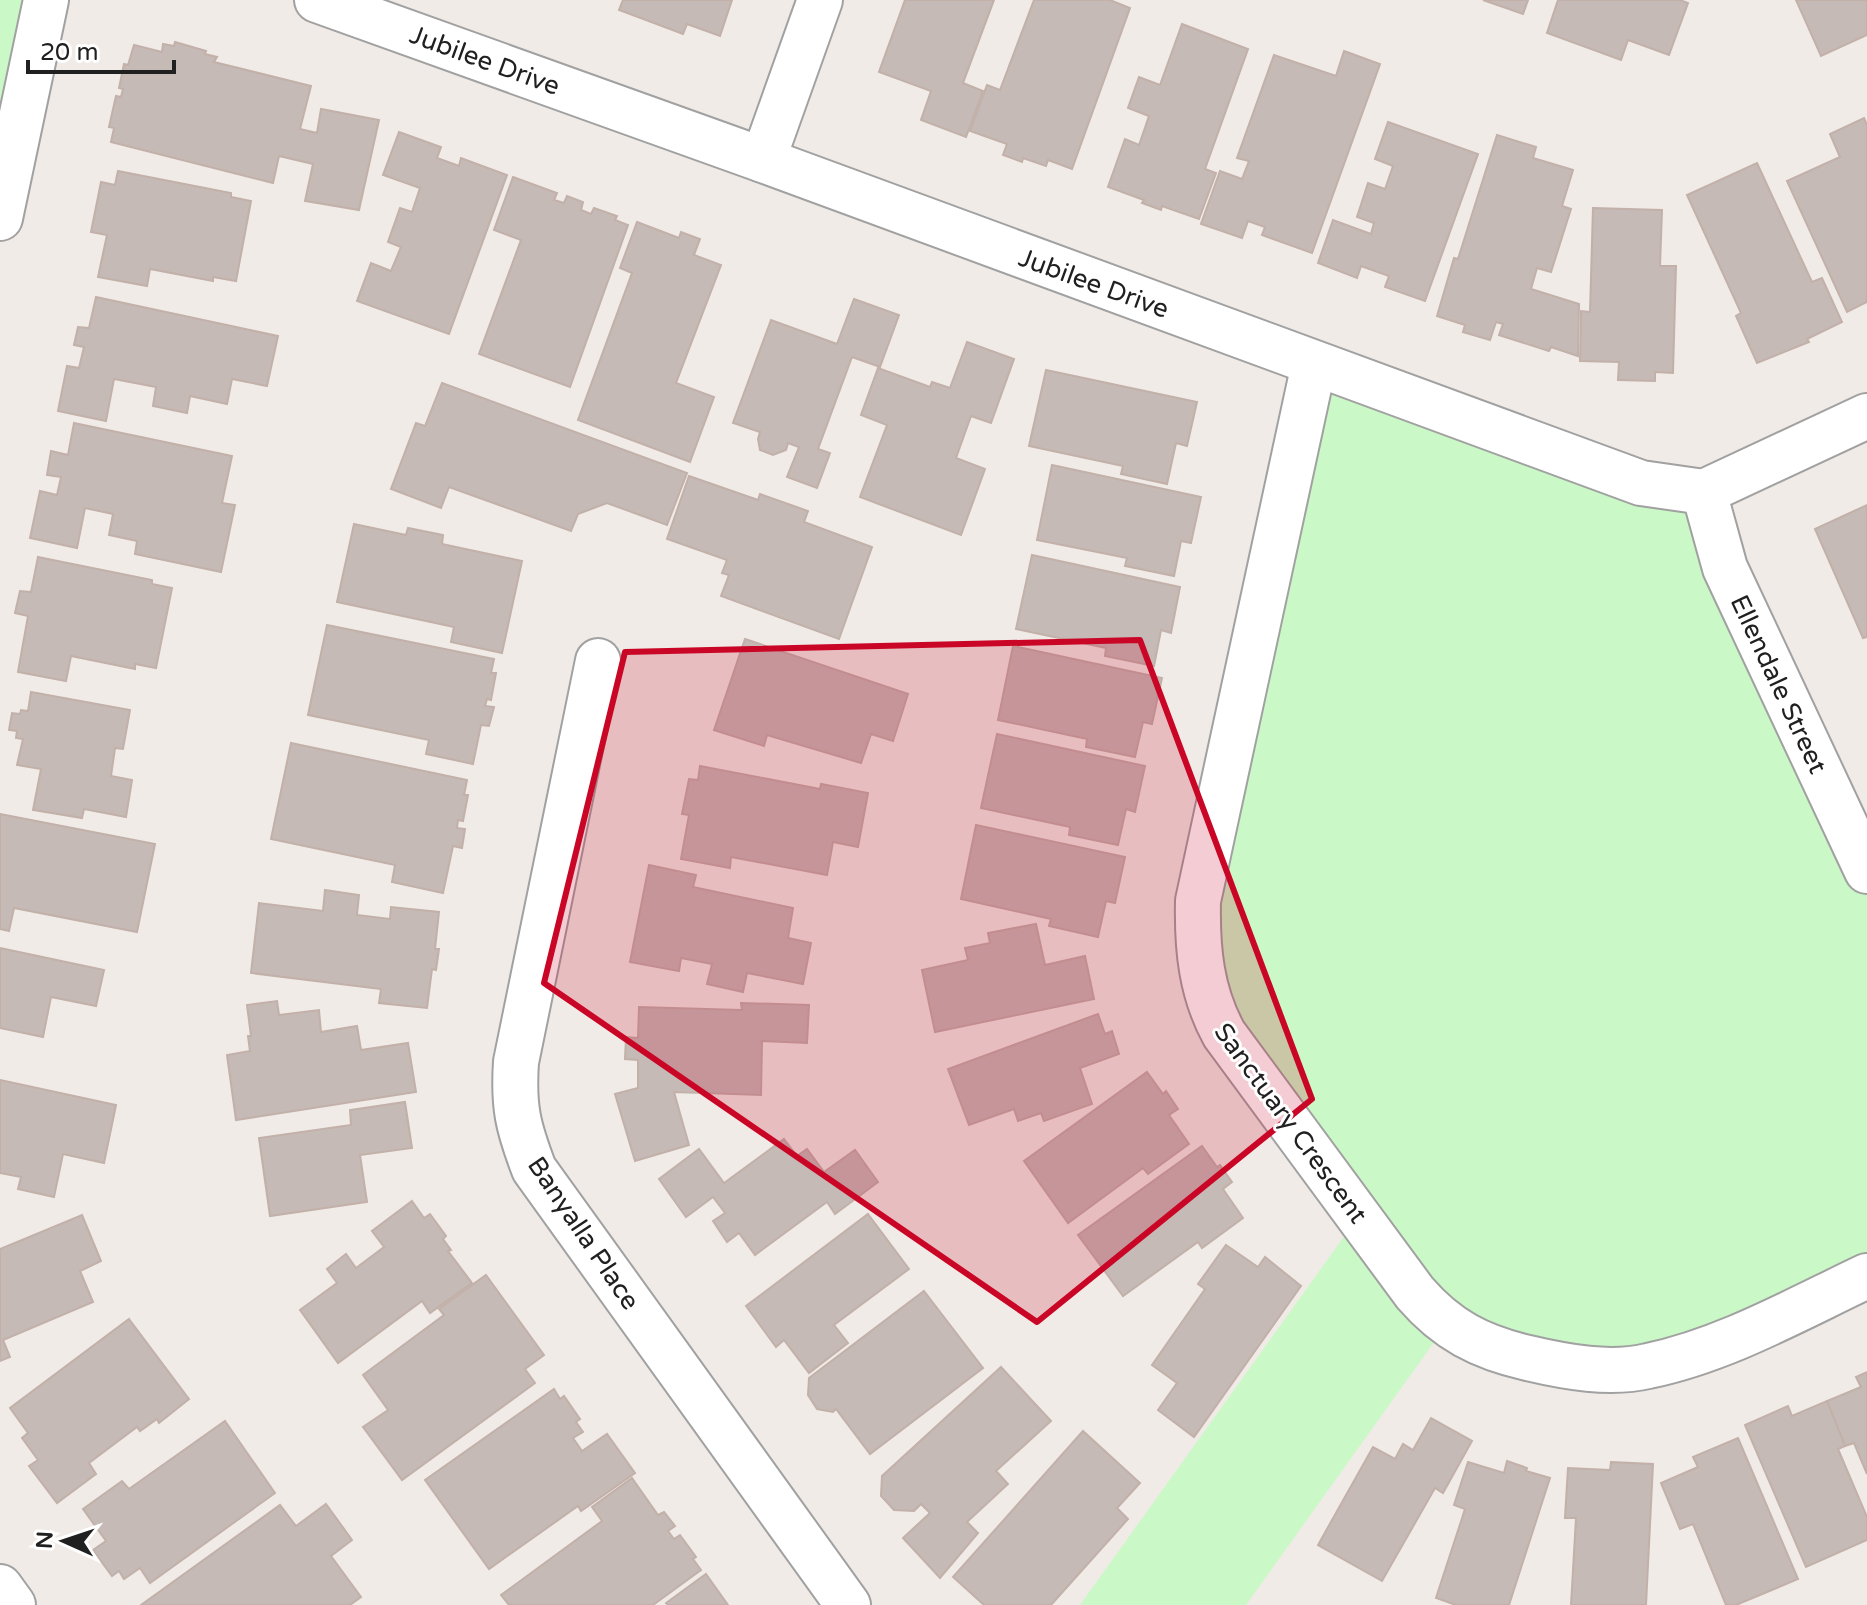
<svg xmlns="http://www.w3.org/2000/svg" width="1867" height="1605" font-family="'Varela Round',sans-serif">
<rect width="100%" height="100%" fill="#f0ebe7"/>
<!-- park -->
<g fill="#caf8c6">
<path d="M0,0H46L0,218Z"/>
<path d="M1314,364L1704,492L1867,871V1276L1648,1366L1447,1324L1246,1605H1080L1358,1217L1204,984Z"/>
</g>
<!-- building -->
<g fill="#c5bab6" stroke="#c2b0a9" stroke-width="2">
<path d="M623,0H732L720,36L687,24L683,34L619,10Z"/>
<path d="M905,0H994L963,83L983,91L966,137L921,120L931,91L879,72Z"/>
<path d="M1034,0H1110L1130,8L1072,169L1048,160L1046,166L1023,158L1022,162L1003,155L1007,144L970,131L987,85L1000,90Z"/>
<path d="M1483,0H1528L1523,14Z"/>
<path d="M1558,0H1680L1688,3L1669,55L1628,40L1621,60L1547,33Z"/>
<path d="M1796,0H1867V35L1821,56Z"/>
<path d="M1182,24L1248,49L1205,169L1216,173L1199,219L1162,206L1161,210L1142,203L1144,200L1108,187L1125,139L1139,145L1149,116L1128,108L1139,77L1160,85Z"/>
<path d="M175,42L206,51L205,54L217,57L214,62L311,86L300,129L317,133L321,109L379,120L359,210L305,201L313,164L279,156L273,183L111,142L114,128L109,127L116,96L121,97L123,89L119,88L124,64L128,65L134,45L162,52L163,44L174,46Z"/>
<path d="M1344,51L1380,64L1312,253L1262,235L1265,227L1248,221L1242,238L1201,224L1220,171L1242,179L1249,161L1237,158L1274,55L1336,76Z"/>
<path d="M1864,118L1867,125V302L1847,312L1787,181L1840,157L1830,134Z"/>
<path d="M1388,122L1478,154L1425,301L1385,287L1389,276L1361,266L1357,278L1318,263L1333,220L1371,234L1374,223L1357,217L1368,183L1385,189L1393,166L1375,159Z"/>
<path d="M399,132L441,147L437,158L459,166L461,158L507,175L449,334L357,301L371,263L391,271L401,247L388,242L400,208L412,212L420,188L383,175Z"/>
<path d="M1497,135L1536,147L1533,158L1573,170L1562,206L1571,209L1551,272L1537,268L1531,289L1579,304L1578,356L1551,347L1549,351L1499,335L1503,324L1496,322L1490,340L1463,332L1465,325L1437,316L1454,258L1458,259Z"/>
<path d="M1757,163L1812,282L1822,278L1842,322L1807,339L1809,342L1757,363L1736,316L1741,313L1687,195Z"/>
<path d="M118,171L231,193V197L251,201L236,281L213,277V281L150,269L147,286L98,277L107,235L91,232L101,182L115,185Z"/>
<path d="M513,177L557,193L554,200L564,203L567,196L583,202L581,210L591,214L594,208L617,216L615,220L628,225L570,387L479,354L521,240L494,230Z"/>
<path d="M1593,208L1662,210L1660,266H1676L1673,373L1655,372V381L1618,380L1619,362L1580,361L1581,311L1590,312Z"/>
<path d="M637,222L679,238L681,232L700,239L694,255L721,265L676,383L714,397L690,462L578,420L632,273L620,268Z"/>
<path d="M96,297L278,336L267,386L232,379L227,404L190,396L187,413L153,406L156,387L114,379L106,421L58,411L67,366L79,368L84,347L74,345L78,327L89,328Z"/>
<path d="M854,299L899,315L880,367L852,357L818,449L830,453L817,488L787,477L799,447L788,443L786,450L773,455L760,450L758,439L760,432L733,423L771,320L837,344Z"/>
<path d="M967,342L1014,359L991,423L971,416L956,458L985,469L961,535L860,497L887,425L861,415L878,368L930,387L932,382L950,388Z"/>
<path d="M1046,370L1197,402L1187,446L1176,443L1167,484L1121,474L1123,466L1029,446Z"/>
<path d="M442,383L687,473L667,525L607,503L578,514L571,531L449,487L441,508L391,489L416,423L425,426Z"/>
<path d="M74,423L232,456L222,503L235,505L221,572L135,554L137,541L109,535L113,514L85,508L77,548L30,538L40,491L57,495L61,477L47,475L51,451L68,455Z"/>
<path d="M1052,465L1201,497L1191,543L1181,541L1174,576L1125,566L1127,558L1037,540Z"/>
<path d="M689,476L758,500L760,494L808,511L804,522L872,547L839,639L721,596L729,575L722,573L727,560L667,539Z"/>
<path d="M1867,505V637L1863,638L1815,529Z"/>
<path d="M354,524L406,535L408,528L443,535L442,544L522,561L502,653L451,642L454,627L337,602Z"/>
<path d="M1032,555L1180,587L1171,633L1161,630L1154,666L1105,656L1106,648L1016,629Z"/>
<path d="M38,557L152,580V584L172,588L156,668L135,664V669L71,656L66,681L18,672L28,616L15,613L20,591L31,592Z"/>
<path d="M327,625L494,659L491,673H496L491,700L487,699L485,706L494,707L489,726L481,725L473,764L426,754L429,740L308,715Z"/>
<path d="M745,639L908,694L893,741L871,734L861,763L767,735L764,746L714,730Z"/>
<path d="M1013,646L1162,678L1152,724L1143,722L1135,757L1086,747L1087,739L998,720Z"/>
<path d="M31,692L130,710L123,749L115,748L111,776L132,780L126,817L84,809L82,818L33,810L41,769L17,765L23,739L16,738L17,731L9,730L12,713L20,714L21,710L28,711Z"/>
<path d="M997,734L1145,766L1135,812L1126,809L1118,845L1069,835L1070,827L981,808Z"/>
<path d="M291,743L467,780L464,795H468L463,821L458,820L457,828L465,829L462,848L453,846L443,893L392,882L395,865L271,839Z"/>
<path d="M700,766L820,789L821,784L868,793L858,847L833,842L827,875L731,857L730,868L681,859L689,815L682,814L689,779L698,780Z"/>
<path d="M0,814L155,844L137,932L14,908L9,931L0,929Z"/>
<path d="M976,825L1125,857L1115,903L1106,901L1098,937L1049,926L1051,919L961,899Z"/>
<path d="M649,865L696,875L693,887L793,908L788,938L811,943L803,984L747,973L743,992L707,984L712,964L681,958L679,971L630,962Z"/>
<path d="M325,890L359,895L357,915L390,919L391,907L439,912L435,949H439L436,970L432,969L427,1008L379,1003L381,989L251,973L259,903L323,911Z"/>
<path d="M1036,924L1045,965L1085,956L1094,999L935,1032L922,970L968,960L965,948L990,943L988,933Z"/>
<path d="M0,948L104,970L96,1006L51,997L43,1037L0,1028Z"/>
<path d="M277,1001L279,1015L319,1010L321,1032L357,1026L361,1050L408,1043L416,1092L236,1120L227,1055L250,1051L248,1036H251L247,1005Z"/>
<path d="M741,1003L809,1005L807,1043L762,1041L761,1095L674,1092L689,1145L635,1161L615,1094L638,1088V1060L625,1059L626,1037L638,1038L639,1007L742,1010Z"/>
<path d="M1098,1014L1105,1034L1112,1031L1119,1054L1080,1068L1092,1104L1044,1121L1041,1113L1018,1121L1014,1109L969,1125L948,1069Z"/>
<path d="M1147,1072L1163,1094L1166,1091L1178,1109L1169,1115L1189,1144L1148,1174L1143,1168L1068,1223L1024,1161Z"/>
<path d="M0,1080L116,1105L104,1163L63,1154L54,1197L18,1189L21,1177L0,1173Z"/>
<path d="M405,1102L412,1148L360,1155L367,1202L270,1216L259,1138L351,1125L350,1110Z"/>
<path d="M784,1139L797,1156L807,1149L824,1172L855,1150L878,1182L835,1214L827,1202L755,1255L739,1233L727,1242L713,1221L725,1213L713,1197L686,1217L659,1179L699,1149L724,1183Z"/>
<path d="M1202,1146L1217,1167L1220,1165L1232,1182L1223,1189L1243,1218L1202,1248L1198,1242L1123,1296L1078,1235Z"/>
<path d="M412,1201L424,1218L430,1214L446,1236L443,1239L451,1250L448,1251L472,1283L430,1313L422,1301L338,1363L300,1310L337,1283L327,1269L346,1254L356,1268L384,1247L372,1231Z"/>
<path d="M868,1214L909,1269L834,1325L848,1343L809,1373L784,1340L776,1347L746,1306Z"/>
<path d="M82,1215L101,1261L80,1271L93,1302L3,1340L10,1357L0,1361V1249Z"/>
<path d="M1226,1245L1258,1267L1265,1257L1301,1286L1194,1437L1158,1410L1177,1383L1152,1365L1205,1289L1198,1284Z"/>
<path d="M486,1275L544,1355L525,1369L535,1383L402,1480L363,1427L388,1410L363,1375L444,1315L439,1309Z"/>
<path d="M924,1291L983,1368L870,1454L836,1409L833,1412L817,1409L808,1395L809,1378Z"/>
<path d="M129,1319L189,1399L159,1423L157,1419L140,1431L137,1427L89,1463L96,1474L57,1503L29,1466L38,1460L22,1438L28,1433L10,1408Z"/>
<path d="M1001,1367L1051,1421L996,1471L1008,1484L967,1522L978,1533L940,1578L903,1538L930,1513L921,1504L914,1511L894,1510L881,1496L882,1476Z"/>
<path d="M1867,1372V1474L1854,1443L1845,1446L1827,1401L1861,1387L1856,1377Z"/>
<path d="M554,1389L560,1399L564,1396L580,1419L576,1422L583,1432L573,1438L582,1451L607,1434L635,1473L581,1511L578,1506L489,1569L425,1480Z"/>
<path d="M1827,1401L1845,1446L1838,1449L1867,1517V1540L1806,1567L1745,1425L1788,1406L1792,1416Z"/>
<path d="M1431,1418L1472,1441L1443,1493L1435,1488L1382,1581L1318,1545L1373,1447L1395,1459L1403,1444L1413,1450Z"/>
<path d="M225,1421L275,1493L150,1583L140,1568L124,1579L119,1571L112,1576L93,1550L106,1541L83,1509L122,1481L129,1489Z"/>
<path d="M1083,1431L1140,1483L1117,1508L1128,1519L1051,1605H984L953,1577Z"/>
<path d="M1738,1438L1798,1579L1736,1605H1726L1693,1524L1680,1529L1661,1483L1698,1467L1693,1457Z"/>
<path d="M1507,1461L1527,1468L1526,1471L1550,1478L1509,1605H1456L1436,1598L1465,1509L1454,1505L1468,1462L1504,1473Z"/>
<path d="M1611,1462L1653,1464L1646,1605H1571L1576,1518H1565L1568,1468L1610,1470Z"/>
<path d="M632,1478L658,1515L664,1512L675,1526L668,1531L674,1539L680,1535L696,1557L693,1559L701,1570L653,1605H509L501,1595L602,1521L592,1507Z"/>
<path d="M326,1504L352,1540L331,1556L361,1597L350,1605H141L280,1505L296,1526Z"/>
<path d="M706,1574L728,1605H668L666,1603Z"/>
</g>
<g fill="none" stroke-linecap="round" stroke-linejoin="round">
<!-- minor casing -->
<g stroke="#a1a1a1" stroke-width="48">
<g id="minor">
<path d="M317,0L763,160L1641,483L1704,492L1867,416"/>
<path d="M763,160L820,0"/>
<path d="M0,218L46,0"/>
<path d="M1314,364L1198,901C1197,949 1201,992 1224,1034L1415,1293C1447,1330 1480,1347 1528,1358C1566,1367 1610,1375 1648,1366C1725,1350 1797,1309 1867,1276"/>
<path d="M1704,492L1725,568L1867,871"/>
<path d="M598,661L516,1062C513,1107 518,1127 534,1169L848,1605"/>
<path d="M0,1587L13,1605"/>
</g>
</g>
<!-- minor -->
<use href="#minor" stroke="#fff" stroke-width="44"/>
</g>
<!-- marked area -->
<path fill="#ca0626" fill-opacity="0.2" stroke="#ca0626" stroke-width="6" stroke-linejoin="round" d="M1140,640L1312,1099L1037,1322L544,983L625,652Z"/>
<g text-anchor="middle" stroke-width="6" stroke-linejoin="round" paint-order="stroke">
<!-- street labels -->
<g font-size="26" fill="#202020" stroke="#fff">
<text transform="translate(485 60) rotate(20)" y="9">Jubilee Drive</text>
<text transform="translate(1094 283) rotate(20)" y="9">Jubilee Drive</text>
<text transform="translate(1779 684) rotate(65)" y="9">Ellendale Street</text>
<text transform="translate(1291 1123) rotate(54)" y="9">Sanctuary Crescent</text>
<text transform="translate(584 1233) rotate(56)" y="9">Banyalla Place</text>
</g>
</g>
<!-- north arrow -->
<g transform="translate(64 1541) rotate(273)" stroke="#ffffff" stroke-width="6" paint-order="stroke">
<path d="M0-6L14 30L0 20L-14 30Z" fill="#202020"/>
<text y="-12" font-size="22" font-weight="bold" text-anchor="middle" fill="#202020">N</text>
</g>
<!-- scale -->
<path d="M28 60v12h146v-12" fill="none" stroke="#202020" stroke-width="4"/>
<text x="40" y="60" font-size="24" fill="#202020" stroke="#ffffff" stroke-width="6" paint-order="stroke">20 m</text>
</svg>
